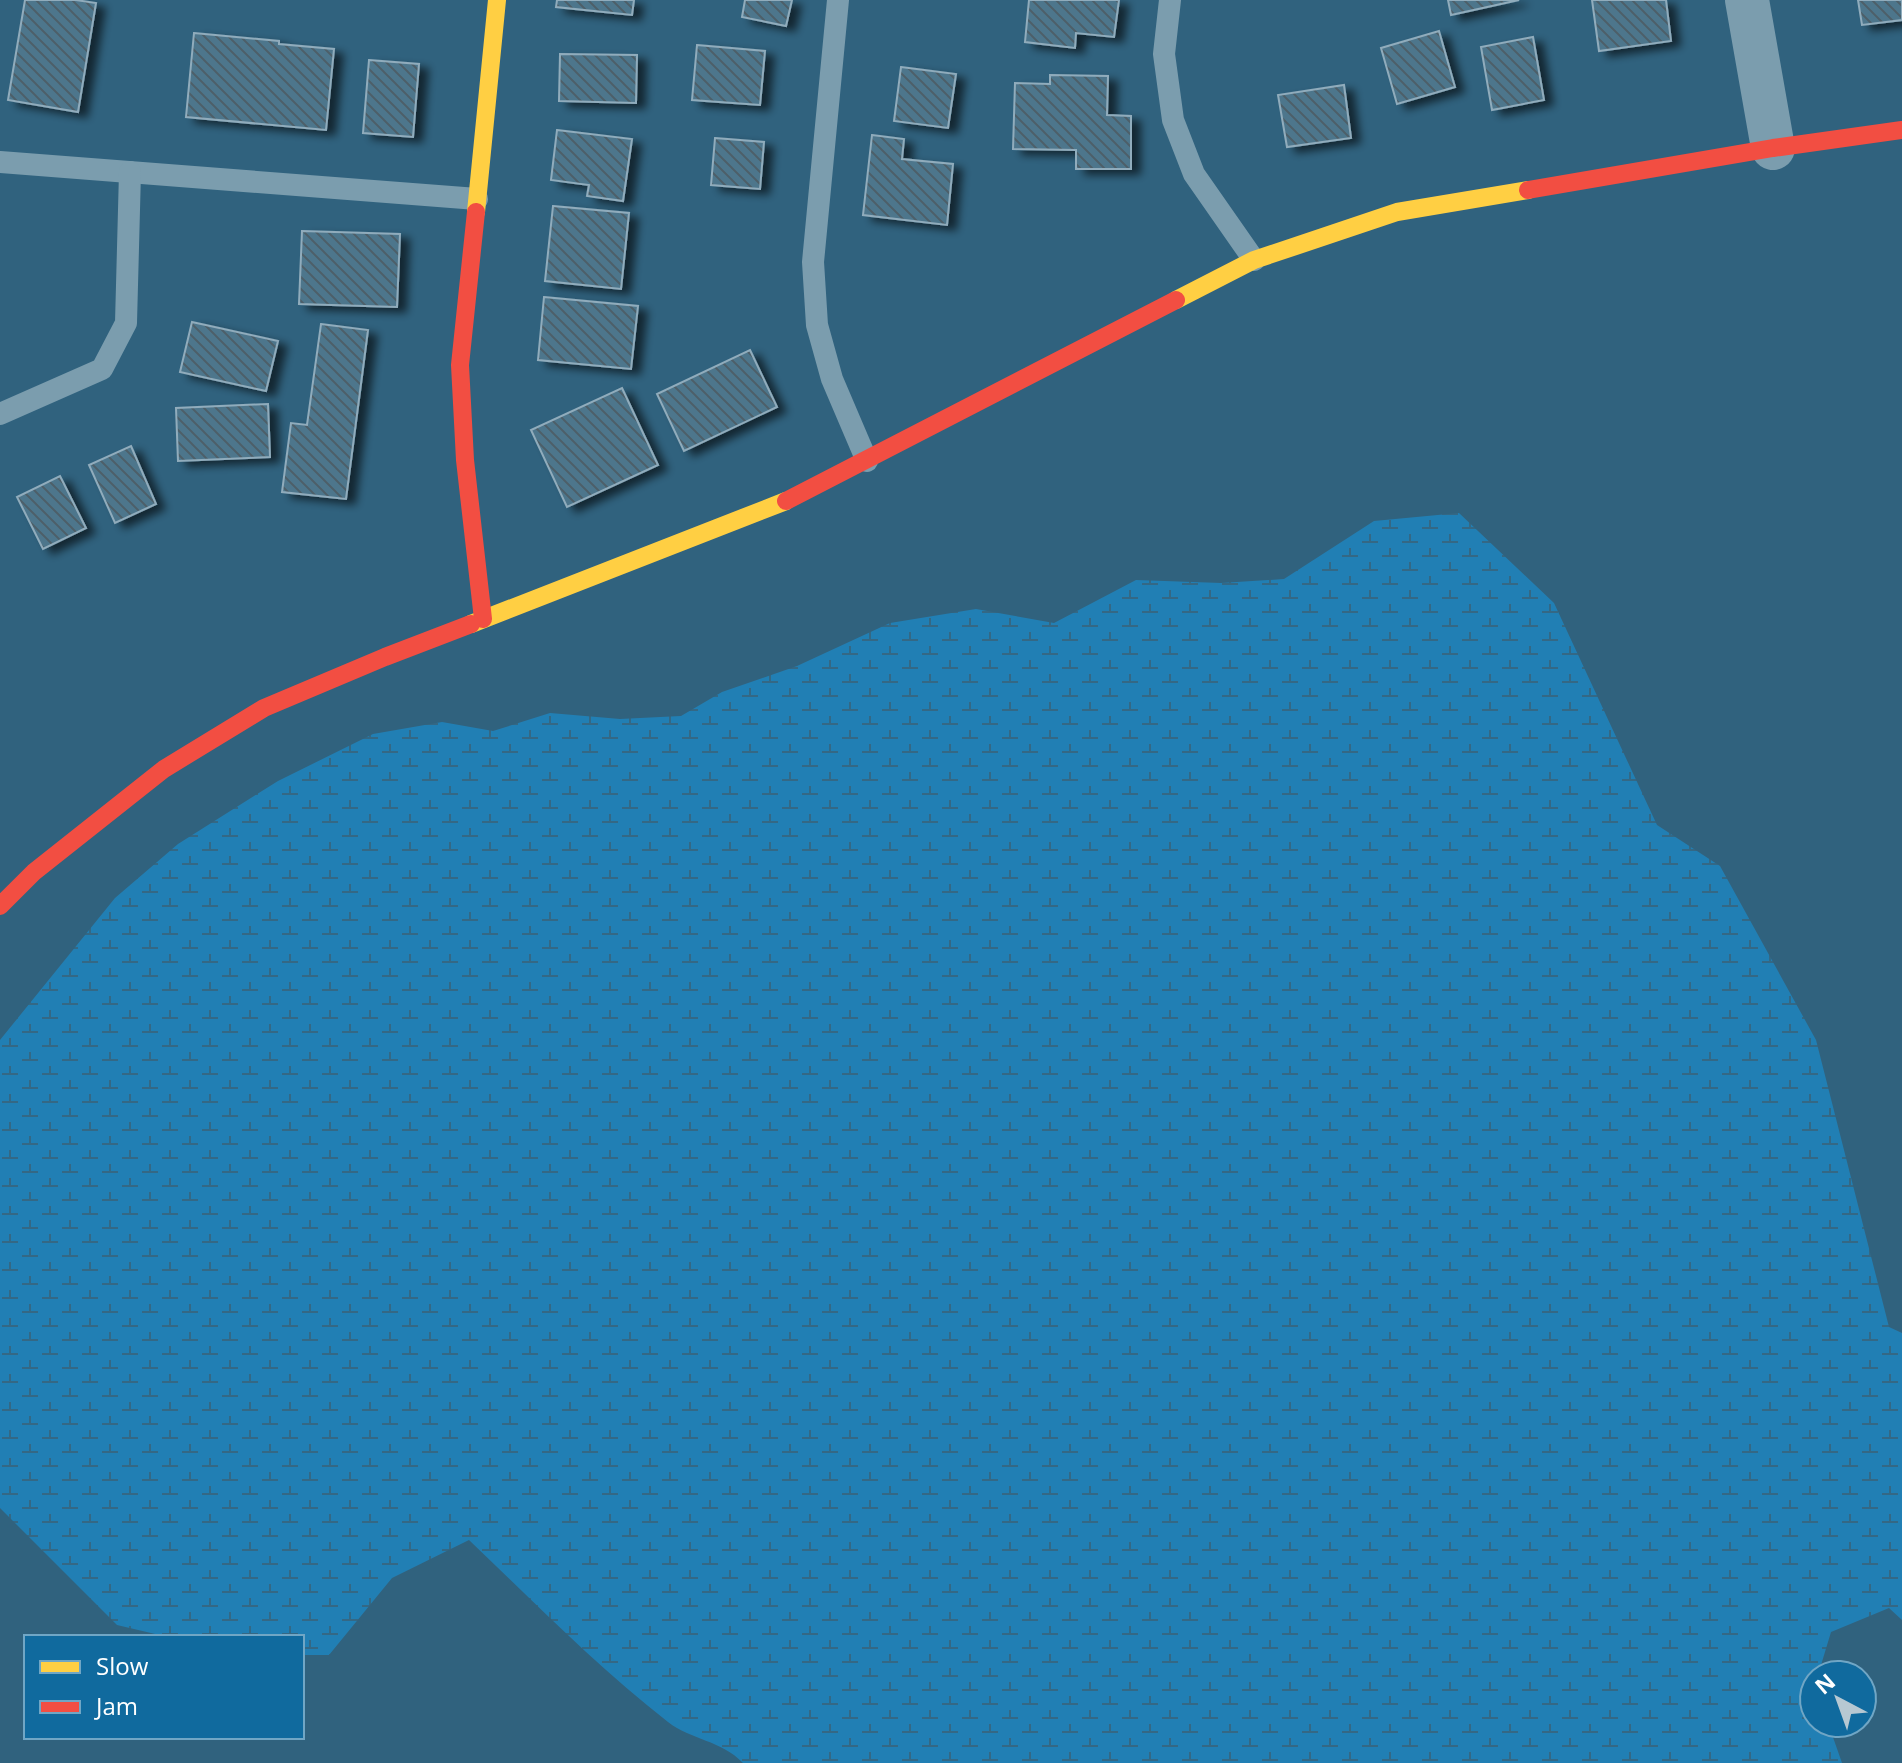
<svg xmlns="http://www.w3.org/2000/svg" width="1902" height="1763" font-family="'Open Sans',sans-serif">
<defs>
<pattern id="wetland-marsh" width="20" height="14" patternUnits="userSpaceOnUse" patternTransform="scale(2)"><rect width="20" height="14" fill="#217fb4"/><path d="M1 5h8M5 5V1M11 12h8M15 12V8" fill="none" stroke="#346885"/></pattern>
<pattern id="building-back-hatch" width="6" height="6" patternUnits="userSpaceOnUse" patternTransform="scale(2)"><rect width="6" height="6" fill="#4e768c"/><path d="M-1 5l2 2M0 0l6 6M5-1l2 2" fill="none" stroke="#4d5f69"/></pattern>
<filter id="shadow"><feDropShadow dx="9" dy="5" stdDeviation="4" flood-color="#0009"/></filter>
</defs>
<rect width="100%" height="100%" fill="#30627e"/>
<!-- wetland -->
<path fill="url(#wetland-marsh)" d="M1459,513L1554,603L1657,825L1720,866L1816,1040L1889,1327L1902,1333V1620L1889,1608L1831,1632L1818,1675H1814V1723H1828L1842,1763H743C721,1740 691,1740 668,1722C597,1667 534,1602 469,1540L392,1578L329,1655H302V1637H168L117,1625L0,1508V1040L115,898L178,844L278,781L373,734L442,722L493,731L550,713L620,719L681,716L722,692L797,666L890,623L976,609L1054,623L1136,580L1221,583L1284,579L1374,521Z"/>
<!-- building -->
<g fill="url(#building-back-hatch)" stroke="#90acbc" stroke-width="2" filter="url(#shadow)">
<path d="M25,0H76L96,3L78,112L8,100Z"/>
<path d="M557,0H634L632,15L556,7Z"/>
<path d="M745,0H792L786,26L742,17Z"/>
<path d="M1029,0H1119L1114,37L1076,33L1075,48L1025,42Z"/>
<path d="M1448,0H1519L1451,15Z"/>
<path d="M1592,0H1666L1671,41L1599,51Z"/>
<path d="M1858,0H1902V20L1862,25Z"/>
<path d="M1439,31L1455,87L1397,104L1381,48Z"/>
<path d="M194,33L279,41V44L334,49L326,130L186,117Z"/>
<path d="M1533,37L1544,100L1492,110L1481,47Z"/>
<path d="M697,45L765,51L760,105L692,100Z"/>
<path d="M560,54L637,55L636,103L559,101Z"/>
<path d="M369,60L419,64L413,137L363,133Z"/>
<path d="M901,67L956,74L948,128L894,121Z"/>
<path d="M1050,75L1108,76L1107,115L1131,116V169H1076V150L1013,149L1015,83L1050,84Z"/>
<path d="M1344,85L1351,138L1287,147L1278,95Z"/>
<path d="M557,130L632,139L623,201L587,196L589,185L551,180Z"/>
<path d="M872,135L904,139L902,159L953,164L947,225L863,215Z"/>
<path d="M715,138L764,142L760,189L711,185Z"/>
<path d="M553,206L629,213L621,289L545,281Z"/>
<path d="M302,231L400,234L397,307L299,304Z"/>
<path d="M544,297L638,306L631,369L538,360Z"/>
<path d="M192,322L278,341L266,391L180,372Z"/>
<path d="M321,324L368,330L346,499L282,492L291,423L307,425Z"/>
<path d="M750,350L777,407L684,451L657,394Z"/>
<path d="M622,388L658,465L567,507L531,430Z"/>
<path d="M268,404L270,457L178,461L176,408Z"/>
<path d="M131,446L156,504L115,523L89,465Z"/>
<path d="M60,476L86,528L43,549L17,497Z"/>
</g>
<g fill="none" stroke-linecap="round" stroke-linejoin="round">
<!-- lane -->
<g stroke="#7b9dae" stroke-width="22">
<path d="M838,0L813,262L817,325L832,379L867,461"/>
<path d="M1170,0L1164,54L1173,120L1194,174L1254,260"/>
<path d="M0,162L477,199"/>
<path d="M0,414L102,369L126,323L130,172"/>
</g>
<!-- street -->
<path stroke="#7b9dae" stroke-width="44" d="M1747,0L1773,148"/>
<!-- slow -->
<g stroke="#ffcf43" stroke-width="18">
<path d="M476,212L497,0"/>
<path d="M1176,300L1254,260L1397,212L1528,190"/>
<path d="M471,624L786,501"/>
</g>
<!-- jam -->
<g stroke="#f24e42" stroke-width="18">
<path d="M1528,190L1773,148L1902,130"/>
<path d="M476,212L460,365L465,460L483,619"/>
<path d="M786,501L1176,300"/>
<path d="M0,906L34,872L164,769L264,708L385,657L471,624"/>
</g>
</g>
<!-- legend -->
<rect x="24" y="1635" width="280" height="104" fill="#106a9e" stroke="#70a6c5" stroke-width="2"/>
<rect x="40" y="1661" width="40" height="12" fill="#ffcf43" stroke="#70a6c5" stroke-width="2"/>
<text x="96" y="1675" font-size="24" fill="#ffffff">Slow</text>
<rect x="40" y="1701" width="40" height="12" fill="#f24e42" stroke="#70a6c5" stroke-width="2"/>
<text x="96" y="1715" font-size="24" fill="#ffffff">Jam</text>
<!-- north arrow -->
<g transform="translate(1838 1699) rotate(319)"><circle r="38" fill="#106a9e" stroke="#70a6c5" stroke-width="2"/>
<path d="M0-6L14 30L0 20L-14 30Z" fill="#b7c8d2"/>
<text y="-12" font-size="22" font-weight="bold" text-anchor="middle" fill="#ffffff">N</text>
</g>
</svg>
